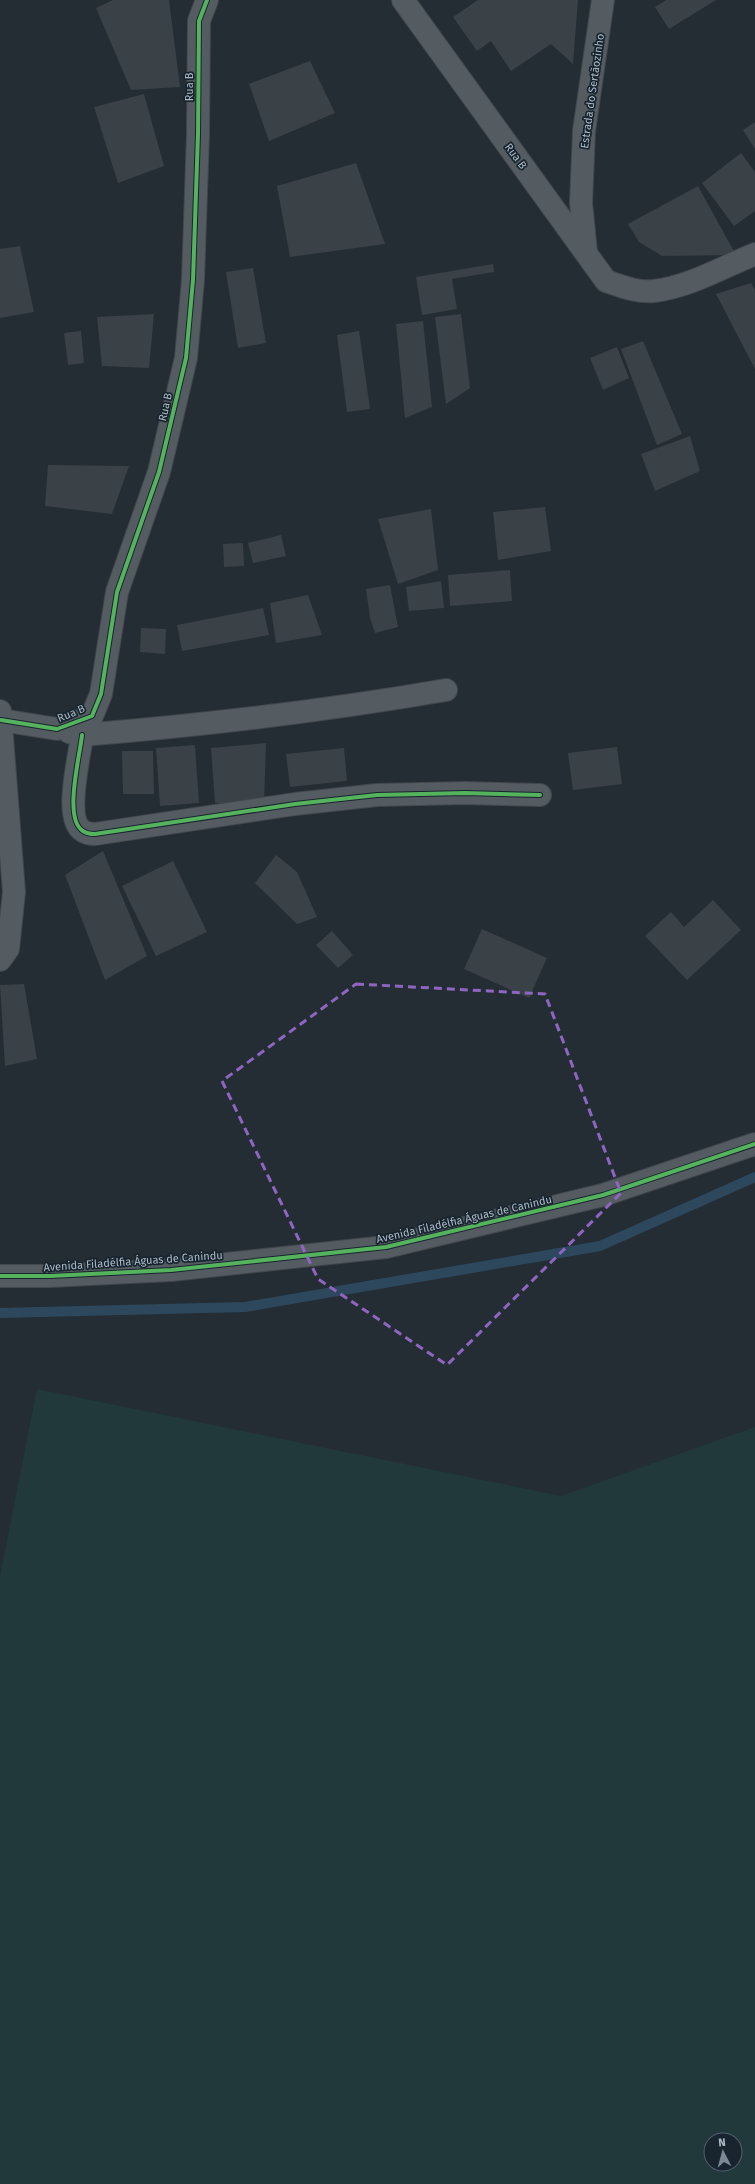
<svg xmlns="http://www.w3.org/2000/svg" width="755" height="2184" font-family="'Fira Sans',sans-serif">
<rect width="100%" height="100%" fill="#242d34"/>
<!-- green -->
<path fill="#21393a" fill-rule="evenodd" d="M37,1389L561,1496L755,1427V2184H0V1576ZM711,2140H735V2164H711Z"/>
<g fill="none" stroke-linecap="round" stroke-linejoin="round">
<!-- stream -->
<path stroke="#2d485d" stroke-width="10" d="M0,1313L245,1307L600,1246L755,1177"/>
</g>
<!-- building -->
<g fill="#3a4147">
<path d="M113,0H169L180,87L131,90L96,8Z"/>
<path d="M478,0H578L573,64L551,44L511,71L491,41L477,51L453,17Z"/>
<path d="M666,0H716L669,29L655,7Z"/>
<path d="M310,61L335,113L269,141L249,84Z"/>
<path d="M144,94L164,166L118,183L94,107Z"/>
<path d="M755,122V149L743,130Z"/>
<path d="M741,153L755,172V211L734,226L702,183Z"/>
<path d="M356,163L385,244L290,257L277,186Z"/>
<path d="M698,186L736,255L662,256L639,242L628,224Z"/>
<path d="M20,246L34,312L0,318V249Z"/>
<path d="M493,264L494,272L452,279L457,309L422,315L416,277Z"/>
<path d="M253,268L266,343L238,348L226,272Z"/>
<path d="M751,283L755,290V369L716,294Z"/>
<path d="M154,314L149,368L102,366L97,317Z"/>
<path d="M461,314L470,388L446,404L435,317Z"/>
<path d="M423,321L432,407L405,418L396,324Z"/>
<path d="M81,331L84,363L68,365L64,333Z"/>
<path d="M359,331L370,409L347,412L337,335Z"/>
<path d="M643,341L682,434L657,445L621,349Z"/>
<path d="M617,347L629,378L603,390L590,358Z"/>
<path d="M690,436L700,471L655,491L641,454Z"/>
<path d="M48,465L129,466L112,514L45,506Z"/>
<path d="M545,507L551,551L498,560L493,512Z"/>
<path d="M431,509L438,570L398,584L378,519Z"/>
<path d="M281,535L286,556L253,563L248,543Z"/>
<path d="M243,543L244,566L224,567L223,544Z"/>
<path d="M510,570L512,601L450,606L448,575Z"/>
<path d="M441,581L444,608L409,611L406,587Z"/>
<path d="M390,585L398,627L375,633L370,618L366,589Z"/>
<path d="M308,595L322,635L276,643L270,603Z"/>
<path d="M263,608L269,635L182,651L177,625Z"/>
<path d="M141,628L166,629L165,654L140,652Z"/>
<path d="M266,743L264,805L215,803L211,748Z"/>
<path d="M195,745L199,803L160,806L156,748Z"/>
<path d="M617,747L622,784L573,790L568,753Z"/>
<path d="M344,748L347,781L290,787L286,754Z"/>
<path d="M122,751H153L154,794H123Z"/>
<path d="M103,851L147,956L105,980L65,875Z"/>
<path d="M276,855L297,872L317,917L297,924L255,883Z"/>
<path d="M173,861L207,932L156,956L122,886Z"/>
<path d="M713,900L741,930L687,980L645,936L671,912L684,927Z"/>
<path d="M482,929L547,958L529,998L464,969Z"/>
<path d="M332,931L353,955L338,968L316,945Z"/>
<path d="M24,984L37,1059L5,1066L0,985Z"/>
</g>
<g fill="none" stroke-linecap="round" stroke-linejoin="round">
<!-- street casing -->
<g stroke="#41474c" stroke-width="24">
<g id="street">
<path d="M403,0L606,281C621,286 638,293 654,291C689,287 723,267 755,254"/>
<path d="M586,252L581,203L584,131L603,0"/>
<path d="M0,711L14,892L8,949L0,960"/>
<path d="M1,720L57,729L92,716L101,694L117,592L159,472L186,358L193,280L198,134L199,21L207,0"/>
<path d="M69,732L82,735C204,725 325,711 446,690"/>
<path d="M82,735C80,756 63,819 83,831C86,833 92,834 95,834L295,804L377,795L465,793L540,795"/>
<path d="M0,1276H50L171,1270L386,1247L603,1195L755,1144"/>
</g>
</g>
<!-- street -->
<use href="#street" stroke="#545c62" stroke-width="22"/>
<!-- cycleway casing -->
<g stroke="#18252f" stroke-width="6">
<g id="cycleway">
<path d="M1,720L57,729L92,716L101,694L117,592L159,472L186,358L193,280L198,134L199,21L207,0"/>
<path d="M82,735C80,756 63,819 83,831C86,833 92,834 95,834L295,804L377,795L465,793L540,795"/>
<path d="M0,1276H50L171,1270L386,1247L603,1195L755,1144"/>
</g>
</g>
<!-- cycleway -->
<use href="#cycleway" stroke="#56b35d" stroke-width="4"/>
</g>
<!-- marked area -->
<path fill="none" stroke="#8f65c2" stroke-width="3" stroke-dasharray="8 5" stroke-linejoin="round" d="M356,984L545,994L621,1193L447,1365L318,1279L222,1081Z"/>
<g text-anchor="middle" stroke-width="3.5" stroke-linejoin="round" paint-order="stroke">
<!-- street labels -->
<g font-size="11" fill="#acbbc7" stroke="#18252f">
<text transform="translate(189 87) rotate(-90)" y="4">Rua B</text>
<text transform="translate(592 91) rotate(-82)" y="4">Estrada do Sertãozinho</text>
<text transform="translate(516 156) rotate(54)" y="4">Rua B</text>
<text transform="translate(165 407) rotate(-77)" y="4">Rua B</text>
<text transform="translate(71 713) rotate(-23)" y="4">Rua B</text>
<text transform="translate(464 1219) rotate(-13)" y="4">Avenida Filadélfia Águas de Canindu</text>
<text transform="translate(133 1261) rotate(-4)" y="4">Avenida Filadélfia Águas de Canindu</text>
</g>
</g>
<!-- north arrow -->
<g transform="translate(723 2152) rotate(354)"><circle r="19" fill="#18252f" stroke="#53616c"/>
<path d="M0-3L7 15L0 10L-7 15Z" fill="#7c8994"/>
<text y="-6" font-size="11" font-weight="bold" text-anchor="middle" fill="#acbbc7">N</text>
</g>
</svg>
